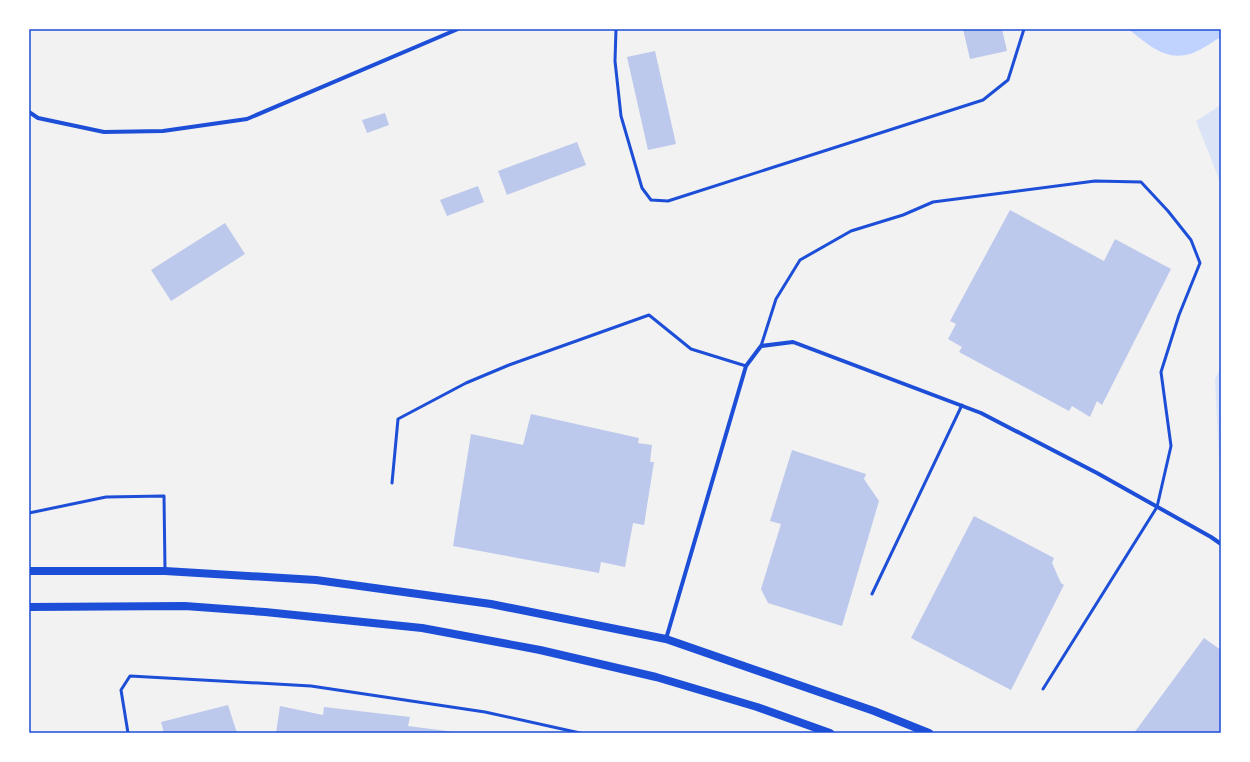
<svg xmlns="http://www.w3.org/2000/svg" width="1250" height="762" font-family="Raleway,sans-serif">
<rect width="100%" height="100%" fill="#f2f2f2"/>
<!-- green -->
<g fill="#dbe4f7">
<path d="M1221,105V184L1196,121Z"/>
<path d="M1221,367V500L1215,379Z"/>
</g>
<!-- water -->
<path fill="#bfd3fe" d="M1128,29H1221V37C1212,42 1203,49 1193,53C1166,63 1148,44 1128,29Z"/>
<!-- building -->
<g fill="#bdc9ec">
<path d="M963,29H1002L1007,51L970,59Z"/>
<path d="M655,51L676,144L648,150L627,57Z"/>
<path d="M385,113L389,125L367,133L362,120Z"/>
<path d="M577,142L586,165L507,195L498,171Z"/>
<path d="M478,186L484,202L447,216L440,200Z"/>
<path d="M1010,210L1104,261L1115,239L1171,269L1102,405L1097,401L1090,417L1072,406L1069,411L959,352L962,347L948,339L956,324L950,321Z"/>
<path d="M225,223L245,254L171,301L151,270Z"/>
<path d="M531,414L639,438L638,443L652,445L650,462H654L644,525L633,523L625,567L601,562L599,573L453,546L471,434L523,445Z"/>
<path d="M792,450L866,474L864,479L879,501L842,626L768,603L761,589L781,524L770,521Z"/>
<path d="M974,516L1054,558L1052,563L1061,583L1064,585L1011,690L911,638Z"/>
<path d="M1204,638L1221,650V733H1134Z"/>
<path d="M228,705L237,733H164L161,722Z"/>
<path d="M280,706L323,715L324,707L410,717L408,726L455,732L454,733H276Z"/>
</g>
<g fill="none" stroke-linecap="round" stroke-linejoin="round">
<!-- service -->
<g stroke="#1d4ed8" stroke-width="3">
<path d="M616,29L615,61L621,116L642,188L651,200L668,201L983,100L1008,80L1024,29"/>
<path d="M761,346L776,299L800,260L851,231L903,215L933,202L1095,181L1141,182L1168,211L1191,240L1200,263L1179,315L1161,372L1171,446L1157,507L1043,689"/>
<path d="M392,483L398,419L466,383L509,365L649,315L691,349L746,366"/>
<path d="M29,513L106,497L164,496L165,569"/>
<path d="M872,594L962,405"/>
<path d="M128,733L121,690L130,676L311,686L485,712L580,733"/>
</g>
<!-- minor -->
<g stroke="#1d4ed8" stroke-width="4">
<path d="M29,112L38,118L104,132L163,131L247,119L458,29"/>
<path d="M666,639L746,366L761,346L793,342L981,413L1097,473L1211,537L1221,544"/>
</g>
<!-- secondary -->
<g stroke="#1d4ed8" stroke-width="8">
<path d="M29,571H165L316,580L491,604L666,639L874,711L929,733"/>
<path d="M29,607L185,606L265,612L422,628L540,650L656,677L757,707L830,733"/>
</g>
</g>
<!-- border -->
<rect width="1250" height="762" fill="none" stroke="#ffffff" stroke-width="60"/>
<rect x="30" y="30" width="1190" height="702" fill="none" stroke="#1d4ed8" stroke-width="1.5"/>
</svg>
